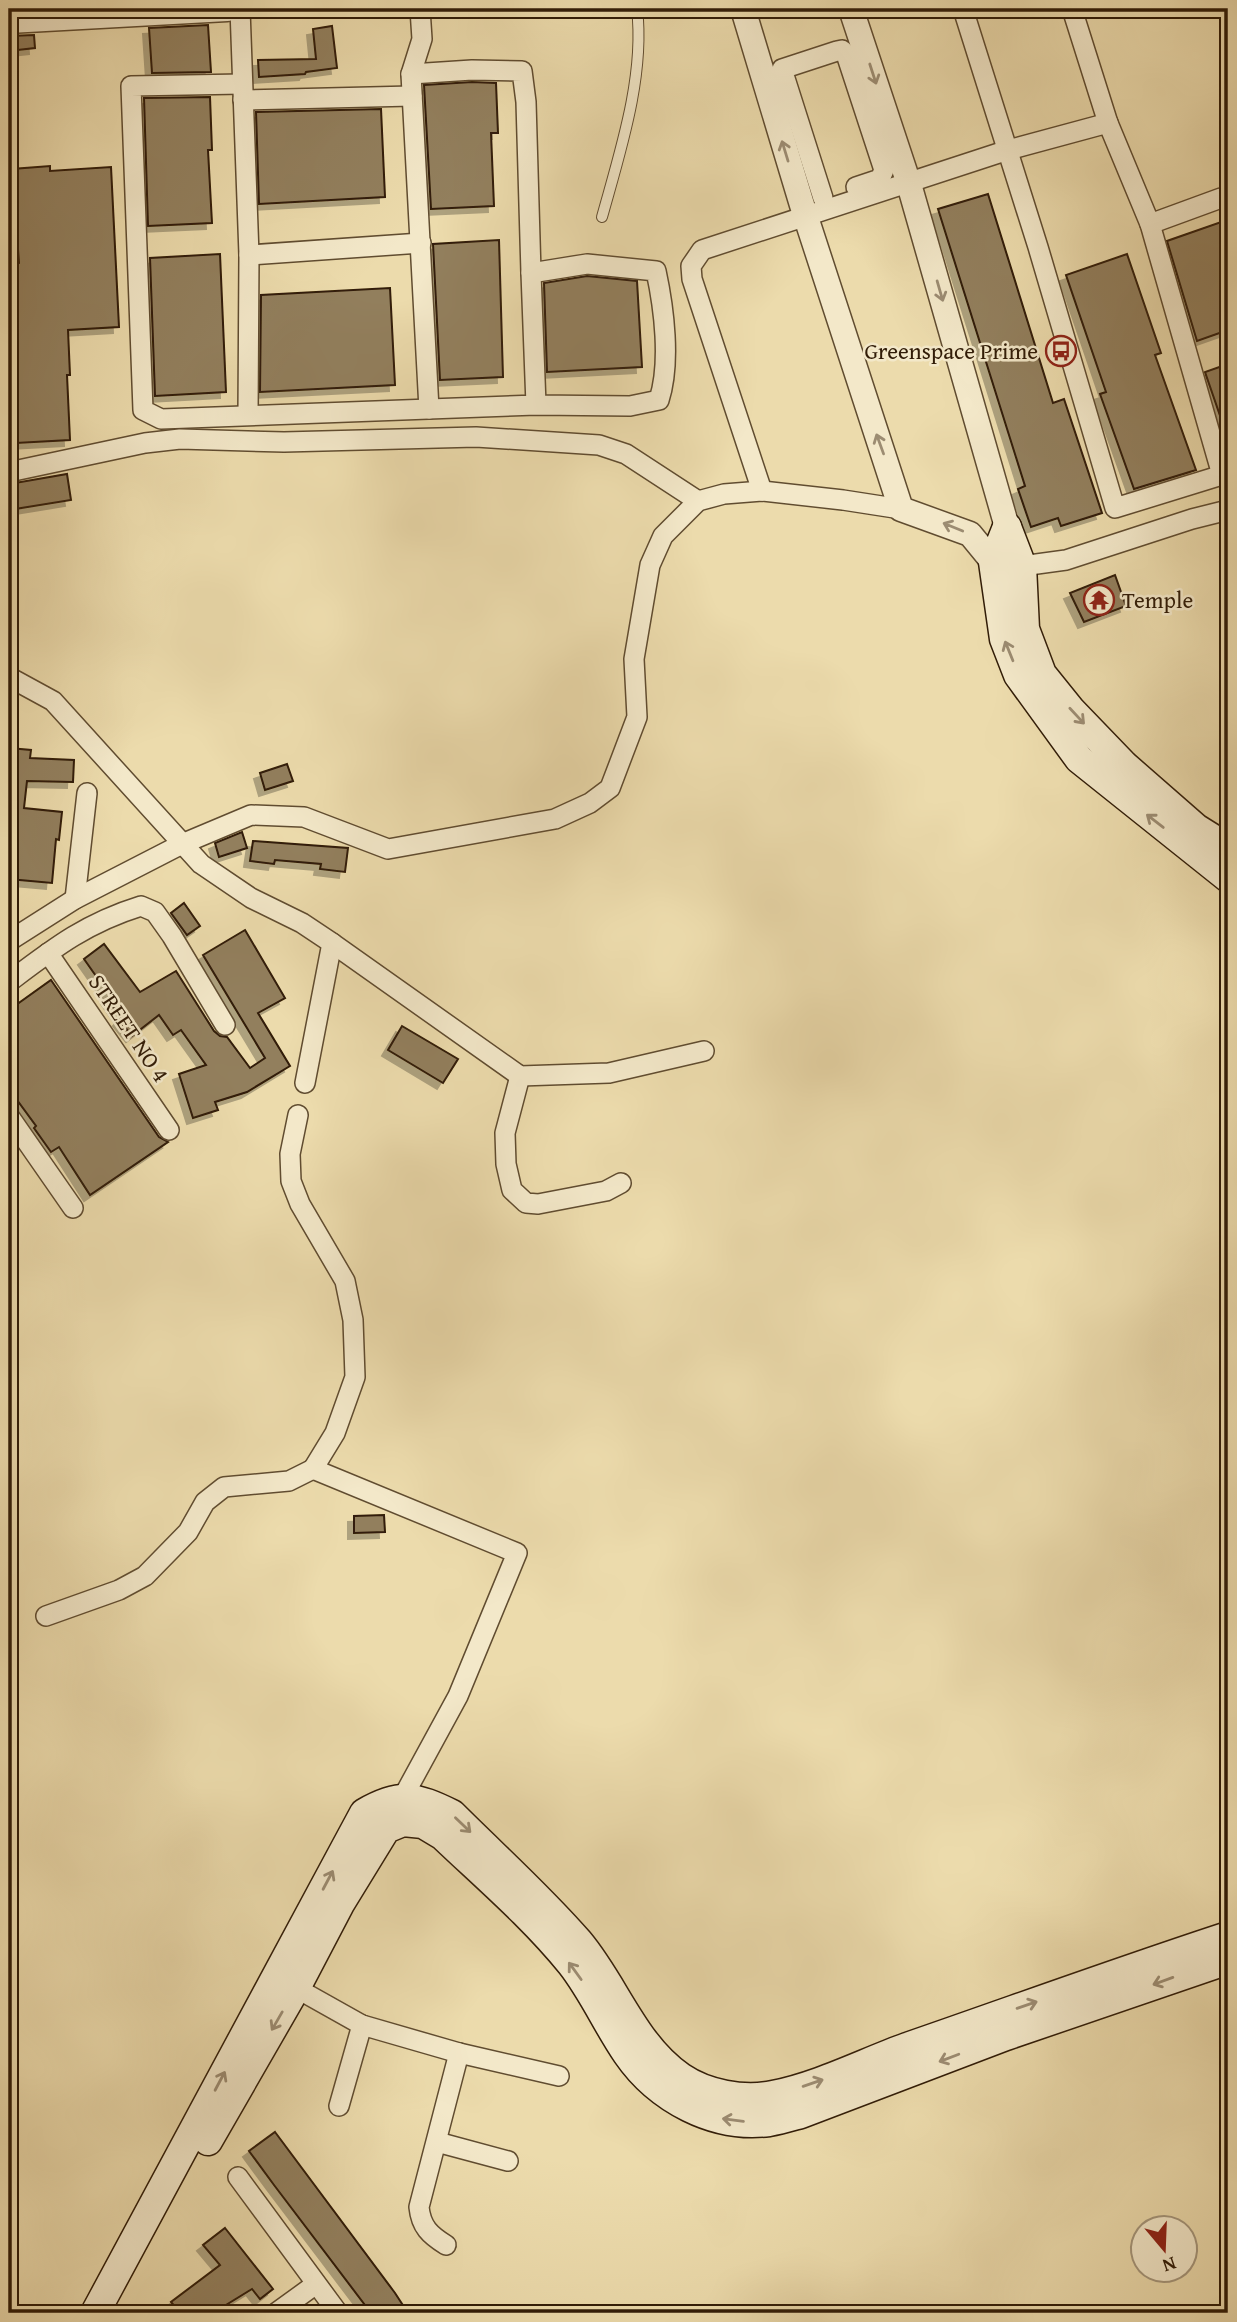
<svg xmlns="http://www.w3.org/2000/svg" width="1237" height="2322" font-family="'Gentium Book Plus',serif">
<defs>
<filter id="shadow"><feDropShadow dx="-6" dy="6" stdDeviation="0" flood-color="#0004"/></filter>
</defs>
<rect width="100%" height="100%" fill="#ecdbac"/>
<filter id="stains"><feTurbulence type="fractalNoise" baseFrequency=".00286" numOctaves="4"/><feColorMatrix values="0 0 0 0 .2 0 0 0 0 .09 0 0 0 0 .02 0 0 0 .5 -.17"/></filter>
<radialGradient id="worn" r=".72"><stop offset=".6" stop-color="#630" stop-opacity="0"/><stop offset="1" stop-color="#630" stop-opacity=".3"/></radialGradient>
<!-- building -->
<g fill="#927f5d" stroke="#311c07" stroke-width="2" filter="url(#shadow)">
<path d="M208,25L211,72L152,73L149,28Z"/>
<path d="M332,26L337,68L306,72L305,74L259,77L258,60L316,59L313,29Z"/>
<path d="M34,35L35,48L9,51V36Z"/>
<path d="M472,82L496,83L498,133H491L494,206L431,209L424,85Z"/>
<path d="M210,97L212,150H208L212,223L148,226L144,98Z"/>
<path d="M381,109L385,197L259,204L256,112Z"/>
<path d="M50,166V171L111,167L119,327L68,330L70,375H67L70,440L16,443L13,351H17L12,264L19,263L12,169Z"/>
<path d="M988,194L1053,403L1064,399L1102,513L1061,526L1058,518L1031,527L1018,489L1025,486L938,209Z"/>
<path d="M1224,221L1228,234V330L1197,341L1167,241Z"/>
<path d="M499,240L503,377L440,380L433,244Z"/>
<path d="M220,254L226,392L155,396L150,258Z"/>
<path d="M1127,254L1161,353L1155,355L1196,470L1134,489L1100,394L1106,392L1066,275Z"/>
<path d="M587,276L637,281L642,367L547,372L544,283Z"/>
<path d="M390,288L395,385L260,392L261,295Z"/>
<path d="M1228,364V433H1226L1205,372Z"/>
<path d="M67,474L71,500L9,510V484Z"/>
<path d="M1115,575L1126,606L1084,622L1070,593Z"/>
<path d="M9,748L31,750L30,758L74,760L73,782L27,781L24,808L62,812L59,840L56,839L52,883L9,879Z"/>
<path d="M287,764L293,781L265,790L260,773Z"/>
<path d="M242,832L247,848L219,857L215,843Z"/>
<path d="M253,841L348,848L345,872L320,869L321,864L275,860L274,864L250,861Z"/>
<path d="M184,903L200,926L187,935L171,913Z"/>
<path d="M245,930L285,998L258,1013L290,1066L247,1092L215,1102L218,1110L193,1118L179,1074L206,1065L181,1030L173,1035L159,1015L132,1036L119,1020L121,1018L107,998L110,996L84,959L104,944L140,992L176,971L214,1031L220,1036L227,1037L250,1068L265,1058L203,955Z"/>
<path d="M51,980L159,1137L168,1142L90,1195L59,1147L51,1152L34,1128L36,1126L9,1089V1010Z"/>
<path d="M402,1026L458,1059L443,1083L388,1050Z"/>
<path d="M384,1515L385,1532L354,1533V1516Z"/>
<path d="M275,2132L395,2293L408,2313H371L274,2185L249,2151Z"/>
<path d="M225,2228L273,2289L260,2299L252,2289L226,2305L232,2313H180L171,2302L220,2265L203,2245Z"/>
</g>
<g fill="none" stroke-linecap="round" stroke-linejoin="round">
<!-- service casing -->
<g stroke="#604c30" stroke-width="12">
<path id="service" d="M602,217C620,152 645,76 637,9"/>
</g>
<!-- minor casing -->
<g stroke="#604c30" stroke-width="22">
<g id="minor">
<path d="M240,9L249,255L248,415"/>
<path d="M420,9L422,39L411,74L429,409"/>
<path d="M963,9L1038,247L1115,508L1222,475L1150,224"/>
<path d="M1072,9L1108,123"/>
<path d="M411,74L472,70L522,71L526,102L531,273"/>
<path d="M242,84L131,86L143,410L161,419L536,405L630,406L659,400C671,363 664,308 656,271L587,264L531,273L536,405"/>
<path d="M243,100L412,96"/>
<path d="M823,198L782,69L837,51L842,50L846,54L884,170L880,179L856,187"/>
<path d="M249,255L421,243"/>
<path d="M9,472L145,443L180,439L284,442L476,437L599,445L626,454L698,501"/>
<path d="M762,491L692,279L691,266L702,250L1008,150L1108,123L1150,224L1221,198L1228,200"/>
<path d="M1022,566L1066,560L1192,519L1228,510"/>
<path d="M9,677L53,701L201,864L251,898L302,923L332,943L305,1083"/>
<path d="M75,899L87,793"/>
<path d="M9,941L75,899L182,844L251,815L304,817L388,849L555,819L590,803L610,788L637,717L634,659L650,565L663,536L698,501L724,494L762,491L843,500L901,509"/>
<path d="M332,943L520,1076L609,1073L704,1051"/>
<path d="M48,953L169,1130"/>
<path d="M9,982C54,948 86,923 141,906L155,912L172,936L225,1025"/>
<path d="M520,1076L505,1133L506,1164L512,1190L526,1203L538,1204L606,1191L621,1183"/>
<path d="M298,1115L290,1154L291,1181L300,1204L345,1281L353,1320L355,1377L335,1433L313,1469L517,1553L458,1696L403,1797"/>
<path d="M9,1116L73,1208"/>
<path d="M46,1616L119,1590L145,1576L188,1532L205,1502L224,1487L289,1481L313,1469"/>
<path d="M296,1988L362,2025L459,2053L559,2076"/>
<path d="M339,2106L362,2025"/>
<path d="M437,2142L508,2161"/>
<path d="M238,2177L338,2313"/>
<path d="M446,2245C430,2235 421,2227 419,2207L459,2053"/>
<path d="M276,2313L316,2284"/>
</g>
</g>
<!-- tertiary casing -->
<g stroke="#604c30" stroke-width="27">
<g id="tertiary">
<path d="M743,9L802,205L901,509L970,534L993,562L1009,564"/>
<path d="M851,9L909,184L1007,527"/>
<path d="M9,21L227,9"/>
</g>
</g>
<!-- secondary casing -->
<g stroke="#311c07" stroke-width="31">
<g id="secondary">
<path d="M1007,527L993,562L1004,639L1018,675L1079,759L1228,878"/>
<path d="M1007,527L1022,566L1025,629L1042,674L1071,710L1124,765L1196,828L1228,848"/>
<path d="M208,2141L296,1988L340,1904L386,1829L403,1822L423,1824L443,1836C486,1877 533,1917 571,1964C593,1992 607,2025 627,2054C658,2099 714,2129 769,2122C780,2120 790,2117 801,2114L1006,2036L1228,1960"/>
<path d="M95,2313L364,1813C400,1792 415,1796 452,1814C494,1856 540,1897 579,1942C615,1985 634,2045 681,2077C706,2094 743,2101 773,2095C819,2086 863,2063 907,2047C1014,2010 1121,1971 1228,1936"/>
</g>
</g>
<!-- service -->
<use href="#service" stroke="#f3e8c9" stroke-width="10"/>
<!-- minor -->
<use href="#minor" stroke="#f3e8c9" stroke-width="19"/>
<!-- tertiary -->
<use href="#tertiary" stroke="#f3e8c9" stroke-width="24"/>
<!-- secondary -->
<use href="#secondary" stroke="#f3e8c9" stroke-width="28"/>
</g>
<!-- one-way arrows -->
<defs><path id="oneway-shaft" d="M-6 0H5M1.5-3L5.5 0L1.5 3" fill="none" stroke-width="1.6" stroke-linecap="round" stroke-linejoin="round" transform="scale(1.75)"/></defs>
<g stroke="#9c8c72">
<use href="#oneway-shaft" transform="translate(873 74) rotate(72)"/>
<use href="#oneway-shaft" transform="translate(785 151) rotate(-107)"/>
<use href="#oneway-shaft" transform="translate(940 291) rotate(74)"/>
<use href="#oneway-shaft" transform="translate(880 444) rotate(-110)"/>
<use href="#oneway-shaft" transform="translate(953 527) rotate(-158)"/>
<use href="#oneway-shaft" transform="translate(1009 651) rotate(-112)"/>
<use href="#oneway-shaft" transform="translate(1077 716) rotate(47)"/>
<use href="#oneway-shaft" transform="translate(1155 821) rotate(-142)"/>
<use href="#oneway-shaft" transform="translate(463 1825) rotate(44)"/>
<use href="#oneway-shaft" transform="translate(328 1880) rotate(-62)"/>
<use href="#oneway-shaft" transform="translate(575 1971) rotate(-126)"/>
<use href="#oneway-shaft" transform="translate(1163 1981) rotate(160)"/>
<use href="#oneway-shaft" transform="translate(1027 2005) rotate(-19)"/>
<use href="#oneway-shaft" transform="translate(277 2021) rotate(120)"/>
<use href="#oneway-shaft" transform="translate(949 2058) rotate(159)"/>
<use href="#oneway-shaft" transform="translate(220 2081) rotate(-62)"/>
<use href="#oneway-shaft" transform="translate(813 2083) rotate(-19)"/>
<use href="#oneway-shaft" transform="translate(733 2120) rotate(-173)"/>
</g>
<!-- icons -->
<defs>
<g id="bus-ring" transform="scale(1.575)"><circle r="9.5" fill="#f3e8c9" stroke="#8f2418" stroke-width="1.5"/><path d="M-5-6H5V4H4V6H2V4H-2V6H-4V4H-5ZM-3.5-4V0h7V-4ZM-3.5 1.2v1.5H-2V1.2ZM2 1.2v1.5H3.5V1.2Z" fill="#8f2418"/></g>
<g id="temple-ring" transform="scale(1.575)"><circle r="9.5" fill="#f3e8c9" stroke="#8f2418" stroke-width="1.5"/><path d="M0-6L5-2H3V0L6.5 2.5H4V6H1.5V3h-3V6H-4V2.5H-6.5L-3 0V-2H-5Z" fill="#8f2418"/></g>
</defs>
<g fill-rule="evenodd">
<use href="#bus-ring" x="1061" y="351"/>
<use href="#temple-ring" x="1099" y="600"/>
</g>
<g text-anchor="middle" stroke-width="5" stroke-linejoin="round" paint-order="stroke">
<!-- poi labels -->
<g font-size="23" fill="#311c07" stroke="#f3e8c9" text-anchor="end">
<text x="1038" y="359">Greenspace Prime</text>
<text x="1122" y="608" text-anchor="start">Temple</text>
</g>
<!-- street labels -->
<g font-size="23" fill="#311c07" stroke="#f3e8c9">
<text transform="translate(129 1028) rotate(56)" y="8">STREET NO 4</text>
</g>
</g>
<!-- margin -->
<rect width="1237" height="2322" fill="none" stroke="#ecdbac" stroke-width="35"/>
<rect x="10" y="10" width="1216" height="2301" fill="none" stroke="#311c07" stroke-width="3.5"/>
<rect x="18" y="18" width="1202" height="2287" fill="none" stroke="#311c07" stroke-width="2"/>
<!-- north arrow -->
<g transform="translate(1164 2249) rotate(161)"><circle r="33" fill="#f3e8c9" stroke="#a5967b" stroke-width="2"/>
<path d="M0-5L12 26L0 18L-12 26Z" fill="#8f2418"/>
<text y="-10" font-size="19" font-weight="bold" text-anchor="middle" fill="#311c07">N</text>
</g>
<rect width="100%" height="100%" filter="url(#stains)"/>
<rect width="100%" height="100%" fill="url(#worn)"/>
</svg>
